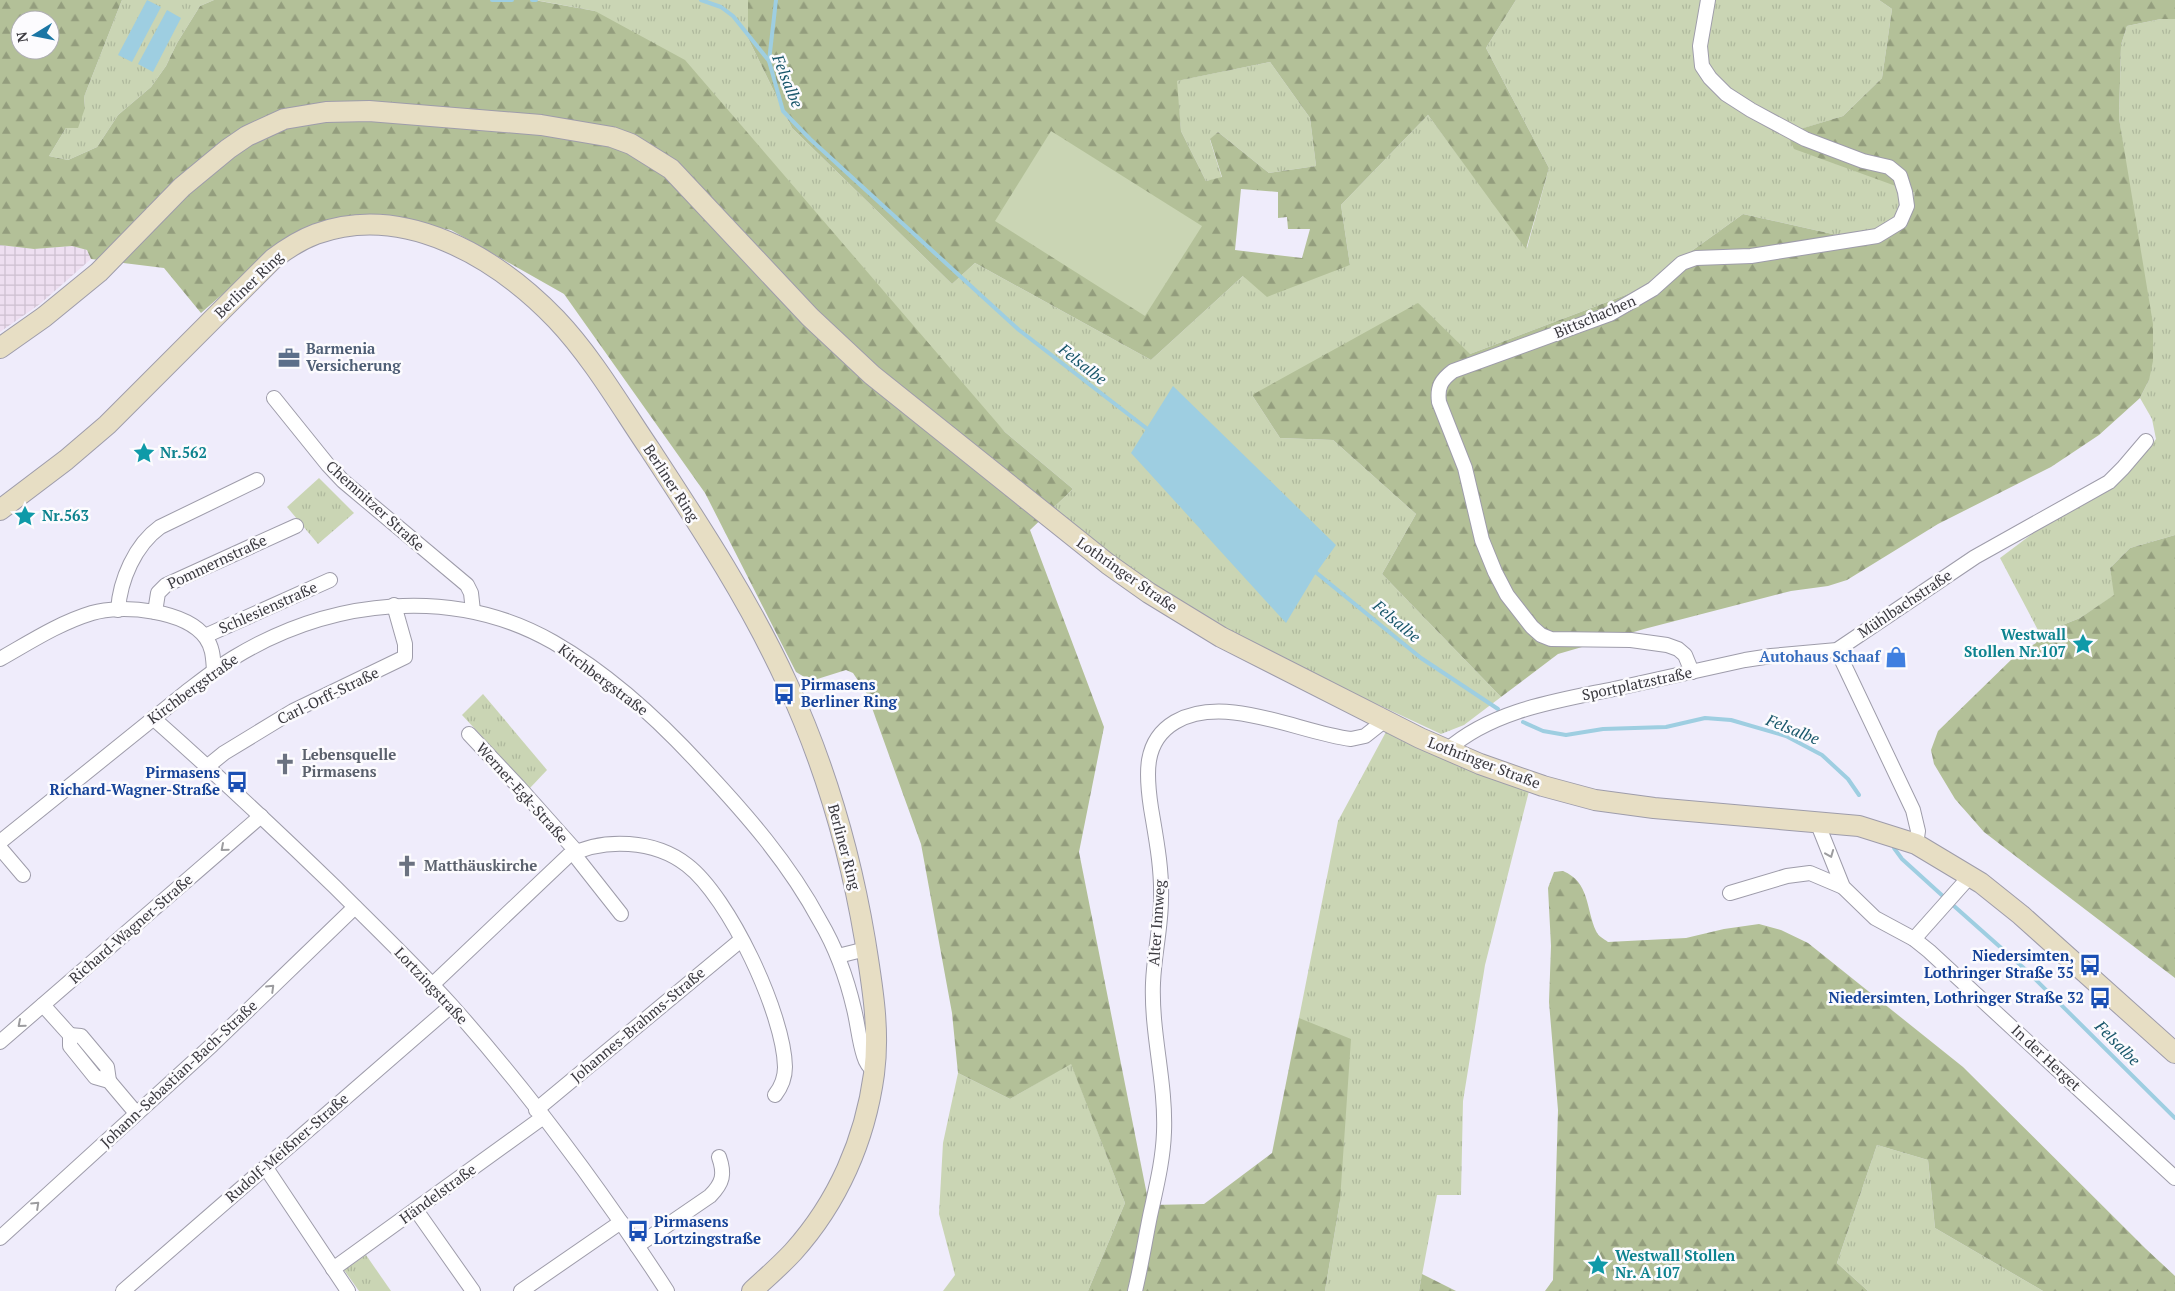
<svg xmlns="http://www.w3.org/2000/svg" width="2175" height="1291" font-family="'PT Serif',serif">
<defs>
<pattern id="industrial-grid" width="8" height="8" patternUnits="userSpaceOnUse" patternTransform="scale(1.25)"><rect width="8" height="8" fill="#eedff1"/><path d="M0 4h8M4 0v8" fill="none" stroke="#cdc0d0"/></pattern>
<pattern id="grass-tufts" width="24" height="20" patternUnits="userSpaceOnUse" patternTransform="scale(1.25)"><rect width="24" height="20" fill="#cad5b4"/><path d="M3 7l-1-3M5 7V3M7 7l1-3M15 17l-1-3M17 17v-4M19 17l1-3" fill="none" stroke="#aeb89c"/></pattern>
<pattern id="forest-firs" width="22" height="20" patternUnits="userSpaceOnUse" patternTransform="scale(1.25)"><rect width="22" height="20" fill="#b3c098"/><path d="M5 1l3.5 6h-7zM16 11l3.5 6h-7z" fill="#939d7d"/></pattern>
</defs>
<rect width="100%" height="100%" fill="#efecfb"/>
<!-- industrial -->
<path fill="url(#industrial-grid)" d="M0,245L34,249L72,246L87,250L91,259L40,304L0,332Z"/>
<!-- grass -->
<g fill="url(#grass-tufts)">
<path d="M122,0H214L200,6L177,43L166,66L151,87L118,115L97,147L68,160L49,156L66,128L85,108L84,97Z"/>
<path d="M535,0H748V38L792,128L952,284L975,263L1151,360L1243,276L1350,265L1341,205L1428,115L1527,248L1549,168L1486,48L1516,0H1879L1892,9L1882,78L1843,116L1788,133L1915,193L1906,227L1868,242L1743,214L1636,291L1470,354L1252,395L1280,438L1333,440L1416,514L1382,574L1501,697L1464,725L1441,734L1278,658L1230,631L1132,571L1052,509L1073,489L1005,432L595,11Z"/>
<path d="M2161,19H2175V535L2130,548L2110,568L2115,595L2080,618L2040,634L2000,558L2040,528L2116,484L2139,461L2156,439L2152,419L2140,398L2149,380L2129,186L2119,118L2121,45L2127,26Z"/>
<path d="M1270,62L1310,118L1316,166L1269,173L1218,132L1210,140L1222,178L1206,181L1181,131L1176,81Z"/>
<path d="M319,478L354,513L318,544L287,507Z"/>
<path d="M483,694L547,770L530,788L462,715Z"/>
<path d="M1387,730L1529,791L1485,965L1463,1101L1461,1195H1437L1419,1291H1325L1340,1201L1299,1018L1338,821Z"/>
<path d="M1071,1063L1125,1203L1088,1291H943L955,1275L939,1214L943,1143L958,1073L1010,1099Z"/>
<path d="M1877,1145L1928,1160L1935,1228L2043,1291H1868L1837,1263Z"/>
<path d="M366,1255L391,1291H359L344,1270Z"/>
</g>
<!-- forest -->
<g fill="url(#forest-firs)" fill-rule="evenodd">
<path d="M0,0H122L84,97L85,108L78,128H66L49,156L68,160L97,147L118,115L151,87L166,66L177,43L200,6L214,0H534L595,11L685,60L1005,432L1073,489L1030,530L1104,727L1079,852L1149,1205L1204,1204L1272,1153L1299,1018L1351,1039L1340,1201L1325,1291H1088L1125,1203L1071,1064L1010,1099L958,1073L952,1013L921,844L867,694L853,673L846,670L811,681L796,672L705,493L564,294L451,230L383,216L265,257L201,313L164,268L91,259L87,250L72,246L34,249L0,245ZM20,20H50V50H20Z"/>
<path d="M748,0H1516L1486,48L1549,168L1526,249L1428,115L1341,205L1350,265L1267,297L1243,276L1151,360L975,263L952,284L792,128L748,38ZM1270,62L1310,118L1316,166L1269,173L1218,132L1210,139L1222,177L1206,181L1181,131L1177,81ZM1241,189L1278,192V218L1287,217L1288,229H1310L1302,258L1235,250Z"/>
<path d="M1879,0H2175V19H2161L2127,26L2121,45L2119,118L2153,324V361L2149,380L2140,398L2099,435L2051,467L1938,524L1847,580L1828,586L1791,591L1644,629L1558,654L1501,697L1382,574L1416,514L1333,440L1280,438L1252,395L1418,303L1470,354L1636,291L1743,214L1868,242L1906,227L1915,193L1794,149L1787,133L1843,116L1882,78L1892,9Z"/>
<path d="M2175,535V978L1984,832L1955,799L1934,764L1931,750L1938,731L2014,657L2036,643L2040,634L2080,618L2114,595L2110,568L2130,548Z"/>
<path d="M1563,871C1590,882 1586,910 1596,931C1598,936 1604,939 1608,942L1686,938L1724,929L1759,924L1781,930L1808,943L1963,1067L2146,1249L2175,1276V1291H2043L1935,1228L1928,1160L1877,1145L1837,1263L1868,1291H1545L1553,1280L1558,1110L1549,1002L1551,946L1548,888L1554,872Z"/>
<path d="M1422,1274L1456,1291H1458H1419Z"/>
</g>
<!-- pitch -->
<path fill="#cad5b4" d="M1051,131L1202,226L1145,316L995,221Z"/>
<!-- water -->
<g fill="#9ecee1">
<path d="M147,0L161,7L132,62L118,55Z"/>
<path d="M167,10L181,18L153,72L138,64Z"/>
<path d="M1173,386L1336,545L1316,573L1286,623L1131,453Z"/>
</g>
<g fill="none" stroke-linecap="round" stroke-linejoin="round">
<!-- stream -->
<g stroke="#9ecee1" stroke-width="4">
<path d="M492,0H512"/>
<path d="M532,0H536"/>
<path d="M701,0L721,7L733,16L769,61L783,111L810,139L1019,330L1150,431"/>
<path d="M769,61L776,0"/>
<path d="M1313,570L1421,658L1498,709"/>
<path d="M1523,722L1543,731L1566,735L1603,729L1666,727L1705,718L1731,720L1786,736L1822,755L1848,779L1859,795"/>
<path d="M1894,848L1902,859L1945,898"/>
<path d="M1954,906L2026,970L2175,1118"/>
</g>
<!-- street casing -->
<g stroke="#9e9caa" stroke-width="16">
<g id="street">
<path d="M274,398L328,465L343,481L467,585L471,593L473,611"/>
<path d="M118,610C120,580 135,545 160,527L257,480"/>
<path d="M155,612L158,593L166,585L296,526"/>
<path d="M205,636L330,580"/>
<path d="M1837,650L1913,810L1918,831L1916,844"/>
<path d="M0,659C30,642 59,623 92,613C122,604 186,610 206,638C213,648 213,658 214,670"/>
<path d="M1692,672L1685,655L1678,649L1667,645L1631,640L1551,639L1541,635L1532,627L1507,595L1495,572L1482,540L1465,468L1439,402C1437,387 1441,380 1453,371L1610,314L1653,289L1682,263L1696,258L1751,256L1877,236L1900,222L1907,206L1905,192L1900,176L1889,167L1863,161L1805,139L1751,110L1726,94L1710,78L1702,66L1700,46L1708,0"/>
<path d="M153,718C215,773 275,829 335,887C374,926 415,965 452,1006C530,1094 603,1192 667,1291"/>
<path d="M469,734L518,786L576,851"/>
<path d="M1447,750C1493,710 1556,701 1614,689C1658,679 1701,670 1745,660L1771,656L1837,650L1975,557L2109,482L2123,468L2146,441"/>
<path d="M208,766L224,753L293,711L405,657V644L394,605"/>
<path d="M1817,822L1843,887L1875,918L1914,939L1929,951L2175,1178"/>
<path d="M0,842L185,693C202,680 218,667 235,657C331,599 453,585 553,642C609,674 658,719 702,767C746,814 789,863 820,921C836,948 847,979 854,1009C858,1025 859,1041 864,1056C866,1063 869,1067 874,1071"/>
<path d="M0,848L23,875"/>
<path d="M573,853L621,914"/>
<path d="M1730,893L1787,876L1810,873L1843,887"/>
<path d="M1914,939L1971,875"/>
<path d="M838,956L866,949"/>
<path d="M432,985L568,856C604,837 655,840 687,865C729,897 784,1014 785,1067C785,1078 782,1086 775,1095"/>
<path d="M43,1005L70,1035V1046L95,1077L109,1081L136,1113"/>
<path d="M70,1035L81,1036L107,1067L109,1081"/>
<path d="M0,1042L261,816"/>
<path d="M536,1110L741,940"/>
<path d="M266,1168L348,1291"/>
<path d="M416,1210L473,1291"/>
<path d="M0,1238L212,1045L355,907"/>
<path d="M637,1246L710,1196C723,1183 725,1174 719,1157"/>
<path d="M333,1269L542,1118"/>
<path d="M123,1291L451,1006"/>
<path d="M521,1291L621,1222"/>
<path d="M1135,1291C1141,1266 1145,1241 1150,1216C1156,1188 1163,1161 1164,1132C1166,1082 1151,1033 1153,983C1154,955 1161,927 1161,899C1162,868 1156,838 1151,808C1146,775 1143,741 1175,722C1225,693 1300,733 1351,739L1365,736L1384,721"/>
</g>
</g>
<!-- secondary casing -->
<g stroke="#9e9caa" stroke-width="22">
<g id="secondary">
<path d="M0,348L44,317L99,272L182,187L228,149L247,136L284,119L326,112L369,111L541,125L612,137L631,144L671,169L810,317L872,375L1108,564L1149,593L1221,637L1420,738L1480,764L1543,786L1595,800L1654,808L1859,826L1916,844L1981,883L2021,915L2175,1053"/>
<path d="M0,510L66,460L107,425L273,259C286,249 300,240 316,234C404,202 496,257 556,319C593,358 621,407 651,451C700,526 750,602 787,683C825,765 850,851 865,940C872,984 880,1029 874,1074C865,1140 838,1202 793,1252C780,1266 766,1278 752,1291"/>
</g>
</g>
<!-- street -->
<use href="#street" stroke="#fff" stroke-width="14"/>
<!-- secondary -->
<use href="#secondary" stroke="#e7dec4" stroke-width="20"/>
</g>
<!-- one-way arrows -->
<defs><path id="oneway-chevron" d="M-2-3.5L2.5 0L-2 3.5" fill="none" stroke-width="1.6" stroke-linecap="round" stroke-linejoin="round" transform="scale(1.25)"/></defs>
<g stroke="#9c9c9f">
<use href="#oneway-chevron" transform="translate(224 848) rotate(139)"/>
<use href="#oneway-chevron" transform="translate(1830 854) rotate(68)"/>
<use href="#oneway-chevron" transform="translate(271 988) rotate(-44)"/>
<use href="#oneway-chevron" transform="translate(21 1024) rotate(139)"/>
<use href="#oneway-chevron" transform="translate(36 1205) rotate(-43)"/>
</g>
<!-- icons -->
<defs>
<g id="office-bare" transform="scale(1.725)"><path d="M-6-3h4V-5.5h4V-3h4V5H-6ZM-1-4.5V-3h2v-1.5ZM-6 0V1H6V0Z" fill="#5c6f8a" stroke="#fcfbfe" stroke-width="2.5" paint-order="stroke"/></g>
<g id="sight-bare" transform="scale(1.725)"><path d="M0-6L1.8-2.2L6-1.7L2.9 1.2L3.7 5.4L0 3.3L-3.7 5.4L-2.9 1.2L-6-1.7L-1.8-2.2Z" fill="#0f9aa8" stroke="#fcfbfe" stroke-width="2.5" paint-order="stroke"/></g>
<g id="shop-bare" transform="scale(1.725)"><path d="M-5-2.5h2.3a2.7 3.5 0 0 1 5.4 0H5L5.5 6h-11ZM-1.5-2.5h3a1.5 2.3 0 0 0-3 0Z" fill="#3f7fe0" stroke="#fcfbfe" stroke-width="2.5" paint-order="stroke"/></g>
<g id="bus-bare" transform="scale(1.725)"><path d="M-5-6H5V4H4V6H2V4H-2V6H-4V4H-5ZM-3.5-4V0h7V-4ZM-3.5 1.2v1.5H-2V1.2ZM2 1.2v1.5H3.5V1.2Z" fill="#1a4fb4" stroke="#fcfbfe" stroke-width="2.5" paint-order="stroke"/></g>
<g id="church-bare" transform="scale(1.725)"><path d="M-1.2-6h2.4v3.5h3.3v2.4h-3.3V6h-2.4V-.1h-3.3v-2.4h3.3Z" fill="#6b7280" stroke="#fcfbfe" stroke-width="2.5" paint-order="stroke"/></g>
</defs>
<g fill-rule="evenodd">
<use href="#office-bare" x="289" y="358"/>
<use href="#sight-bare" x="144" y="453"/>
<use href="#sight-bare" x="25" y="516"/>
<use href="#sight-bare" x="2083" y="644"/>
<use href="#shop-bare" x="1896" y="657"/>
<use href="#bus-bare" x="784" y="694"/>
<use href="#church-bare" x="285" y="764"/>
<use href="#bus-bare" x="237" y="782"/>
<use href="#church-bare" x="407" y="866"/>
<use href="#bus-bare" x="2090" y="965"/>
<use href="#bus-bare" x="2100" y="998"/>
<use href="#bus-bare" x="638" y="1231"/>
<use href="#sight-bare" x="1598" y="1265"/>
</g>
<g text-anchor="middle" stroke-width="5" stroke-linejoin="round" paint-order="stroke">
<!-- street labels -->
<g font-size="15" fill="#3a393f" stroke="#fcfbfe">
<text transform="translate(249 285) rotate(-44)" y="5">Berliner Ring</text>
<text transform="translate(1595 317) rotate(-23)" y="5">Bittschachen</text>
<text transform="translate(671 483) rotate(57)" y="5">Berliner Ring</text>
<text transform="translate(375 506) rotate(42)" y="5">Chemnitzer Straße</text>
<text transform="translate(217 562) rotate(-25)" y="5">Pommernstraße</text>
<text transform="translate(1127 575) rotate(35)" y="5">Lothringer Straße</text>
<text transform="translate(1905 604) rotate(-34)" y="5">Mühlbachstraße</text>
<text transform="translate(268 608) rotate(-24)" y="5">Schlesienstraße</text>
<text transform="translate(603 680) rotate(37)" y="5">Kirchbergstraße</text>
<text transform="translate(1637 684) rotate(-12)" y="5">Sportplatzstraße</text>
<text transform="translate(193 689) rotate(-36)" y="5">Kirchbergstraße</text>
<text transform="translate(328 696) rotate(-26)" y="5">Carl-Orff-Straße</text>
<text transform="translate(1484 763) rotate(21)" y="5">Lothringer Straße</text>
<text transform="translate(522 793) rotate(48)" y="5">Werner-Egk-Straße</text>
<text transform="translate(844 847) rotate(75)" y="5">Berliner Ring</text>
<text transform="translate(1157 923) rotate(-86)" y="5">Alter Innweg</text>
<text transform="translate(131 929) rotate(-41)" y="5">Richard-Wagner-Straße</text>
<text transform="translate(431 986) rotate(47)" y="5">Lortzingstraße</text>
<text transform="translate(638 1025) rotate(-40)" y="5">Johannes-Brahms-Straße</text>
<text transform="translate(2046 1058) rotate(43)" y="5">In der Herget</text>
<text transform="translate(179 1074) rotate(-43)" y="5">Johann-Sebastian-Bach-Straße</text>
<text transform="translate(287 1148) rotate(-41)" y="5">Rudolf-Meißner-Straße</text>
<text transform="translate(438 1194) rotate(-36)" y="5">Händelstraße</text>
</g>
<!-- service labels -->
<g font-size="15" font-weight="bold" fill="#4e5e75" stroke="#fcfbfe" text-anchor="start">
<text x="306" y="354">Barmenia<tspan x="306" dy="17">Versicherung</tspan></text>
</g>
<!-- culture labels -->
<g font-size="15" font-weight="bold" fill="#0d838f" stroke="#fcfbfe" text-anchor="start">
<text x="160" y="458">Nr.562</text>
<text x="42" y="521">Nr.563</text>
<text x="2066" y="640" text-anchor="end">Westwall<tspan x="2066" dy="17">Stollen Nr.107</tspan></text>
<text x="1615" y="1261">Westwall Stollen<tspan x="1615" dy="17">Nr. A 107</tspan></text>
</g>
<!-- shop labels -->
<g font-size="15" font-weight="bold" fill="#366cbe" stroke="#fcfbfe" text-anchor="end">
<text x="1880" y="662">Autohaus Schaaf</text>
</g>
<!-- transit labels -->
<g font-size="15" font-weight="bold" fill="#164399" stroke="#fcfbfe" text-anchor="end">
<text x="801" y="690" text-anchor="start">Pirmasens<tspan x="801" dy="17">Berliner Ring</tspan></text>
<text x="220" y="778">Pirmasens<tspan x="220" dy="17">Richard-Wagner-Straße</tspan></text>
<text x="2074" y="961">Niedersimten,<tspan x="2074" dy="17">Lothringer Straße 35</tspan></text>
<text x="2084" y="1003">Niedersimten, Lothringer Straße 32</text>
<text x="654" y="1227" text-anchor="start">Pirmasens<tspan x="654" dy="17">Lortzingstraße</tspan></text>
</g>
<!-- worship labels -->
<g font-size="15" font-weight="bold" fill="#5b616d" stroke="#fcfbfe" text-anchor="start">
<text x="302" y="760">Lebensquelle<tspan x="302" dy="17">Pirmasens</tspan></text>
<text x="424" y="871">Matthäuskirche</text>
</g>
<!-- water labels -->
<g font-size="16" font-style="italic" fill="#19576b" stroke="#fcfbfe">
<text transform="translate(788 81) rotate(68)" y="6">Felsalbe</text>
<text transform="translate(1083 364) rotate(38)" y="6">Felsalbe</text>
<text transform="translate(1397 621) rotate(40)" y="6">Felsalbe</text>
<text transform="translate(1793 729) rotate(22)" y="6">Felsalbe</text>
<text transform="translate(2118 1043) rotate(45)" y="6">Felsalbe</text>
</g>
</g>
<!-- north arrow -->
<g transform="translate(35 35) rotate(260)"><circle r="24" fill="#fcfbfe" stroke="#aeadb2"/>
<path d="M0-4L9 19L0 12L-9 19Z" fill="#1b76a5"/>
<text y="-8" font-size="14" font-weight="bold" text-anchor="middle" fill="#3a393f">N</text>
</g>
</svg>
